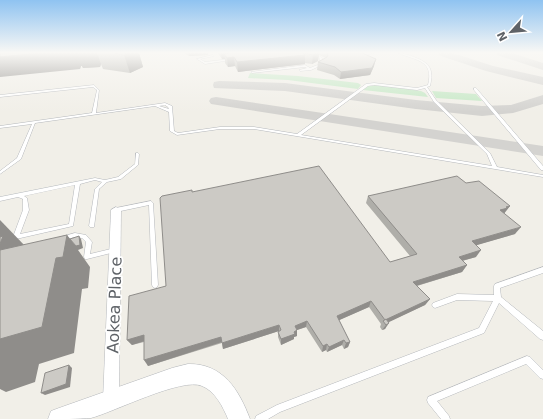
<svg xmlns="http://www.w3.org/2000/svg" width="543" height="419" font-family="'DejaVu Sans',sans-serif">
<rect width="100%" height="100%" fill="#f1efe8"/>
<!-- green -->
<g fill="#c5e8c5">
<path d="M250,73L298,76L358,83L361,85L358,89L288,80L248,78Z"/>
<path d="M376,85L421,91L425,93L428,97L363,90L368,86Z"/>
<path d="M432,91L476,94L482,101L436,98Z"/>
</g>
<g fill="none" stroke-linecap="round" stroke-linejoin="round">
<!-- taxiway -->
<g fill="#d4d3d0" fill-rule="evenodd">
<path d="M437,53H453L493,66L543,77V85L486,71L438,55Z"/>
<path d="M496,53H512L543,63V70L497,55Z"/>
<path d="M219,81L285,83L416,100L482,106L511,105L543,95V104L513,113L482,116L416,109L285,91L214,88L213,85L214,82Z"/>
<path d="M216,97L543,146V156L211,104L209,101L211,98Z"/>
</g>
<!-- service casing -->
<g stroke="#b5b8bc" stroke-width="1">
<g id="service">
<path d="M311,53H314L322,58V65L311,70L300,71L299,70L307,68L305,67L252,73L251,72L305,65L310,68L320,64V58Z"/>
<path d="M367,53H374L360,56L359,55Z"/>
<path d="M398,53C403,53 409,55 414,57C430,63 434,69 430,86L427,87L436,100L490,153L497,167L543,175V177L254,129H220L177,135L170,131L169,112L155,106L35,123L21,159L0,174V171L17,158L32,124L0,128V126L92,113L97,90L93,87L0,97V95L94,85L99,90L96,113L165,103L172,106L174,131L178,133L220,127H254L297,134L366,84L374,83L417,88L428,85C434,60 417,61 398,53ZM374,85L417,90L425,88L434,102L487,154L492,166L301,135L368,86ZM165,105L168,107L169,109L159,106Z"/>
<path d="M213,55L214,56L200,59L205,62L230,59L231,60L205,64L197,59Z"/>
<path d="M474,88H476L543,166V170H541L474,90Z"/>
<path d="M136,153H138L139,154L138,165L121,179L107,182L99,189L94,227H90L89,226L95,189L102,182L95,180L80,184L73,226L16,239L14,238L13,237L23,210V199L18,197L0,201V197L95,178L105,180L118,177L135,164ZM75,185L69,224L20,234L29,210L27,198L24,196Z"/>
<path d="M151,201L153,203L158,285L157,287L155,288L153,287L152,285L149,205L116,212L113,210L116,208Z"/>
<path d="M75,233L86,235L92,242L90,254L115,248H117L118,250L117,252H115L87,259H85L84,257L86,242L82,238L75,237L63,240L61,239L60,238L61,237Z"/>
<path d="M543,267V273L500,288L501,297L543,331V340L540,339L499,303L484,333L280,412L268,419H255L256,416L277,405L479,328L493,301L457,300L435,308L433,307L432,305L433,303L457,294L494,295V286L495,284Z"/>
<path d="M527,356L530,357L543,370V379L540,378L526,364L437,401L449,416L450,419H441L428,403L427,400L428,397Z"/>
</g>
</g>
<!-- minor casing -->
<g stroke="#b5b8bc" stroke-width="1">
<path id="minor" d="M116,207L121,210L119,400L117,406L111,408L105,406L103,400L111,210Z"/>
</g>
<!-- tertiary casing -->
<g stroke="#b5b8bc" stroke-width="1">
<path id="tertiary" d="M188,364C223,363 239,390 250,419H228C223,407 215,391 202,386C182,377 114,412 91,418C79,419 60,419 48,419L51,411L59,408L172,368Z"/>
</g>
<!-- service -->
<use href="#service" fill="#fff" fill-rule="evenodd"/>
<!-- minor -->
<use href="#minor" fill="#fff" fill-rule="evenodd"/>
<!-- tertiary -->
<use href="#tertiary" fill="#fff" fill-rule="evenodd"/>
</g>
<!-- wall -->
<g fill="#afaea9">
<path d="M0,53H139L143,67L130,73L103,69L101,64L100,67L83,68L82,66H81L80,69Z"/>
<path d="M184,53H208V55L189,56Z"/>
<path d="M218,53H362L374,66L370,75L340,79L334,75L317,70L318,62L326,58L319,55L318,61L312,64L305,63V64L238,72L235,66L228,67L225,63V59H222Z"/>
<path d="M466,183L510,206L504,213L515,234L476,245V257L462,261L467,265L462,272L417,286L430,299L425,305L388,322L385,329L382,330L380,327L381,324L369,307L339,320L350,342L348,347L344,349L342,345L327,352L326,350L322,352L306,327L297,330V336L294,337V339L281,345L278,337V332L279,331L223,349L222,343L148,366L144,342L132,345L127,340L166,286L192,192L390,262L410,256L366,203L368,196Z"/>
</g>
<!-- shaded-wall -->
<g fill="#8f8d8a">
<path d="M0,53H97L101,64L100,67L83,68L82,66H81L80,69L0,77Z"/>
<path d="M127,53H139L143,67L130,73L124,55Z"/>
<path d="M189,53H208V55L189,56Z"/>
<path d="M221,53H246L247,56L234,58L235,66L228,67L227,58L224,54L225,59H222Z"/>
<path d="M316,53H319L318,61L312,64L313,55Z"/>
<path d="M305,55V64L238,72L237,62Z"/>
<path d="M376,59L374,66L370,75L340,79L341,72Z"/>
<path d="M510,206L503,215L500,210L506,207Z"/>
<path d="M0,220L27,248L0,253Z"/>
<path d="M521,227L515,234L467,248L472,241Z"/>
<path d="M67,235L76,246L79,236L81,239L83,248L78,250L90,267L88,288L82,289L74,353L39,364L35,382L6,392L0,389V339L56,258Z"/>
<path d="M481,250L476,257L454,263L459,257Z"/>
<path d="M467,265L462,272L409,288L413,282Z"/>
<path d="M430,299L425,305L385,324V320Z"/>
<path d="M371,301L369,307L335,322L337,316Z"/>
<path d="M307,321L306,327L297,330V336L294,337V339L281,345V339L295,326Z"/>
<path d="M389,323L385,329L382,330L386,325Z"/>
<path d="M279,325V331L223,349L222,343Z"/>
<path d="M144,335L148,340L132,345L127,340Z"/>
<path d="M221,337L222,342L148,366L144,360Z"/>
<path d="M344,340L342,345L327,352L329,347Z"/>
<path d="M350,342L348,347L344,349L346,343Z"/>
<path d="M327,344L326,350L322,352L323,346Z"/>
<path d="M69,365L72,368L70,387L45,395L41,393Z"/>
</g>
<!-- building -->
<g fill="#cccac5" stroke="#8f8d8a">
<path d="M0,53H39L0,57Z"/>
<path d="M114,53H127L124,55Z"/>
<path d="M230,53H316L313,55L303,53L305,55L237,62L234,57L227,58L224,54Z"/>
<path d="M327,53H362L376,59L372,68L341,72L335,67L318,62L327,57L328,55Z"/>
<path d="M319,166L390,262L417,254L368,196L457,176L466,183L479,181L510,206L506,207L508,208L500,210L521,227L472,241L481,250L459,257L467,265L413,282L430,299L385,320L371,301L337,316L350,342L346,343L344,340L329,347L327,344L323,346L307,321L295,326L297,330L294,332L295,334L281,339L278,332L281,330L279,325L222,343L221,337L144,360V335L127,340L129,296L166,286L160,198L162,196L192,190V192Z"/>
<path d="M67,235L63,257L56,258L42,327L0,339V250Z"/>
<path d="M3,236L0,244V237Z"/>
<path d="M79,236L80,245L76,246L70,239Z"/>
<path d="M386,319L389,323L386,325L383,321Z"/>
<path d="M69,365L66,384L41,393L45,373Z"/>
</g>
<!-- sky -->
<linearGradient id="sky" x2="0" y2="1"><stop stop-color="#8fc3f1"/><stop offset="0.47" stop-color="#f9f8f5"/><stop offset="1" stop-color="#f9f8f5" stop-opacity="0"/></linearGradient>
<rect width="543" height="112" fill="url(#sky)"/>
<g text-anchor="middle" stroke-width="3.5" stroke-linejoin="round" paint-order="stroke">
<!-- near-street labels -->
<g font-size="16" fill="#5f6368" stroke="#fff">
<text transform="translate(114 305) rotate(-88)" y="6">Aokea Place</text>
</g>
</g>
<!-- north arrow -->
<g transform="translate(511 32) rotate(243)" stroke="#ffffff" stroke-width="3" paint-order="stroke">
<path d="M0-3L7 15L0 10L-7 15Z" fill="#5f6368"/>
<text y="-6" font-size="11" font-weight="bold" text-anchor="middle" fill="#5f6368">N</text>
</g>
</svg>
